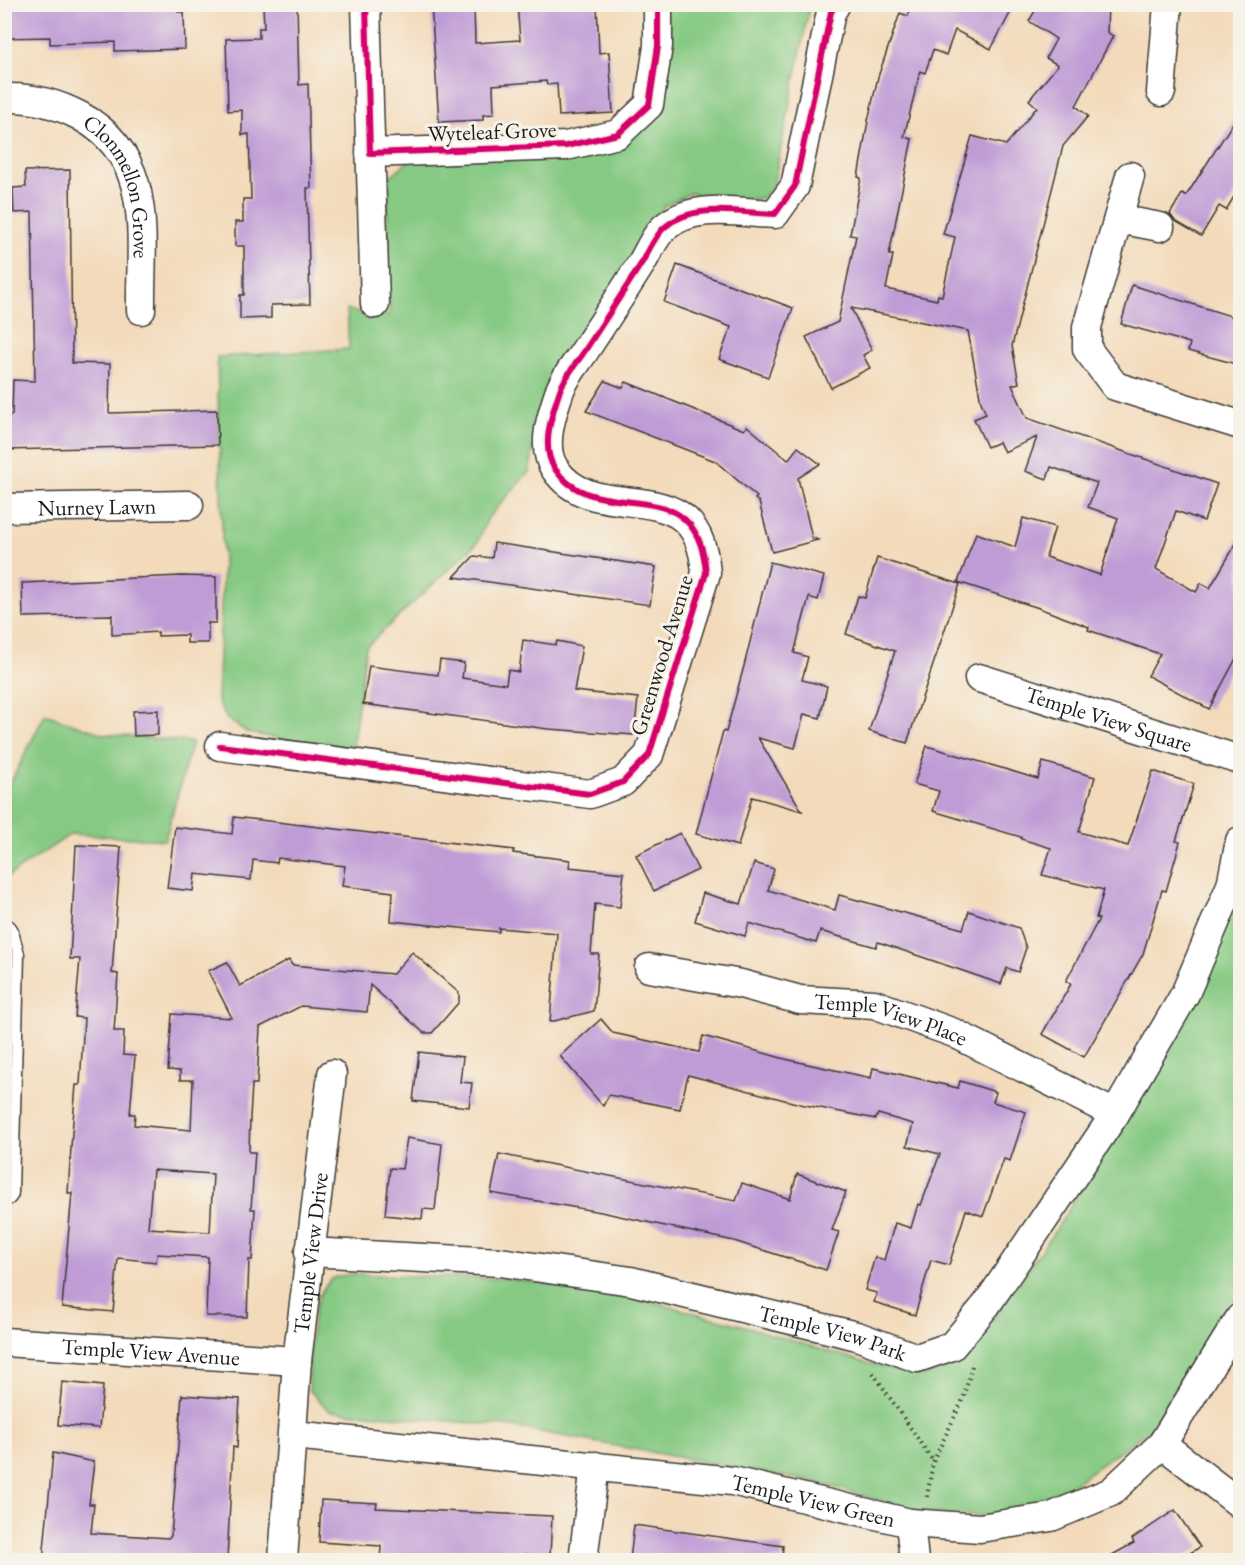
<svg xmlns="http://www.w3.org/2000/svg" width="1245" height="1565" font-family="'EB Garamond',serif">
<rect width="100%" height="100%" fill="#f7f3e8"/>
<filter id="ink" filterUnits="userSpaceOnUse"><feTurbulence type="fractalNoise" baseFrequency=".0167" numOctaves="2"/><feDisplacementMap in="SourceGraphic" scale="12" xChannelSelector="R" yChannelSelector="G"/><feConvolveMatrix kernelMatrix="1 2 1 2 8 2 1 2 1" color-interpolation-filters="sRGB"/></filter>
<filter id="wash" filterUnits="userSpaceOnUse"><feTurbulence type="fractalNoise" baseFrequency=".008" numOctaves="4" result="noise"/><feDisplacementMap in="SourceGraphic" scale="24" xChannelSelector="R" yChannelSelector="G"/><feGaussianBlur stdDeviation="1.35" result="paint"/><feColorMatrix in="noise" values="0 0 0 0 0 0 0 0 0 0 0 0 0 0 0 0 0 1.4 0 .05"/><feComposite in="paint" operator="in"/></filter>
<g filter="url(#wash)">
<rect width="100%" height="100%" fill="#f3daba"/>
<!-- green -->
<g fill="#85c982" stroke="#50724f" stroke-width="1.5">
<path d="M665,5H810L773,187L762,198L746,200L690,193L664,206L559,375L538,428L529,472L488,518L477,543L366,647L352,751L248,733L227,719L217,701L223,564L217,357L349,349L347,309L368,316L389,315L387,179L433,140L614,132L650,98Z"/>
<path d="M45,714L103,734L192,742L165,840L71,834L7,877L4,874L5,794Z"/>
<path d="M1240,883V1296L1155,1426L1069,1487L1003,1517L923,1513L819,1483L507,1426L330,1411L309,1390C310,1364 307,1292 334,1278C339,1276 347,1275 352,1274L508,1279L614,1292L741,1325L867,1363L925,1376L954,1364L978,1339L1057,1228L1139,1096Z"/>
</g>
<g id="blocks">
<!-- building -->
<g fill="#bf9cd6" fill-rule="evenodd">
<path d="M4,4H178V12H184L185,49L115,51V42L50,44V37L4,38Z"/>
<path d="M263,4H297L299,85L308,84L311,188H307L310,304L271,305V318L240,319V295H244V246H235V222H243V199H251L249,134L242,135V110L228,111L226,39L259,38V28H264Z"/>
<path d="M431,4H474L475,43L520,40L517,4H597L599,53L609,52L613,113L559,116L557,84L547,85L546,81L493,85L494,114L483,115V120L439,122Z"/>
<path d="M909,4H1015L991,49L955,30L946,55L933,50L925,73L920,71L904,137L912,139L889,255H893L886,289L937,300L938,295L942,296L955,237L943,234L972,136L1006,145L1037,107L1029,100L1058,65L1046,58L1056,39L1029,21L1039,4H1108L1107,32L1113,36L1076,106L1088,116L1063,146L1012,346L1019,383L1012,385L1027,418L1217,484L1204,521L1176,511L1156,569L1196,592L1201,583L1210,588L1240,537V651L1209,709L1148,676L1160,654L1088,630L1089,627L1036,607L958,582L976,533L1015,547L1023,518L1055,527L1046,557L1100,575L1118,518L1088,507L1097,483L1051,467L1047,479L1025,471L1037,437L1004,452L999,442L987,447L974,419L986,414L981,402L968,331L851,308L872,350L863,355L870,368L831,388L806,337L838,322L856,236L850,235L861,178L858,177L868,121L878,77L900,13L908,16L912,6Z"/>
<path d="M1240,112V187L1226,210L1219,206L1201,236L1175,221L1170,214L1182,194L1186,196Z"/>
<path d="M70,170L72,363L110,364L109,413L217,410L218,445L4,450V416L12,415L13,380L35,381L32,212L14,213L13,188L26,187L25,171Z"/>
<path d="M677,265L793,308L768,377L719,359L731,327L664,302Z"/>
<path d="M1132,285L1240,319V365L1188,351L1190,343L1121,324Z"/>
<path d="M605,381L623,388L626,382L744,430L747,426L788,460L798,447L820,464L798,478L812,538L818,540L772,552L759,502L755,499L757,497L715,461L586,411Z"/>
<path d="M494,543L656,567L650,605L454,577L474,556L492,558Z"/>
<path d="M877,558L960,584L907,743L869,731L895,651L846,634L858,596L865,598Z"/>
<path d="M770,562L824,576L818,600L809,597L794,653L808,657L802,680L827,686L820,718L804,714L795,748L758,738L802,811L752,797L738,846L696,834L723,731L726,732L744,666Z"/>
<path d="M181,576L216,577V623H208V643H187V635L158,636V632L112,635V615L23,617L22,583Z"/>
<path d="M523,640L556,645L557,641L582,646L574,691L638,698L634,735L548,729L363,704L369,666L438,675L440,660L464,663L462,678L506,684L508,670L519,672Z"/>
<path d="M158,710V735L134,736L133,711Z"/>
<path d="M927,746L1038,779L1043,762L1095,777L1079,832L1128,846L1153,771L1194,784L1176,841L1180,842L1166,891L1162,890L1143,954L1084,1057L1042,1034L1071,984L1066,981L1099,919L1096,918L1104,890L1042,875L1051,848L1021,839V837L933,811L939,791L914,784Z"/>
<path d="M234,817L514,850L513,853L570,860L569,867L624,873L620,907L595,904L591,954H599L594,1011L550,1022L557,933L499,928V932L391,921L393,892L342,886L345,866L278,858L277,863L253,860L251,880L195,874L193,891L167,888L175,827L232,834Z"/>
<path d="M680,833L698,870L654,891L636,855Z"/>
<path d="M76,845L121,847L112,973L118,974L114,1031H124L123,1055L135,1056L130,1114H135L134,1125L191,1130L193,1080H180V1071L168,1070L172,1014L232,1018L208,971L227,962L240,986L289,960L292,965L393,974L412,952L459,993V1002L432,1033H424L370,985L367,1012L301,1006L260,1027L257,1084H252L250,1117L249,1152H255L251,1209H255L252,1260H249L247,1317L206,1316L208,1257L157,1254L156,1262L118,1258L113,1312L62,1307L72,1193H68L72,1133L76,1085H80L84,1018L75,1017L80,959H70ZM153,1170L213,1174L210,1232L148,1228Z"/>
<path d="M754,863L774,869L768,890L835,910L839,895L963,929L969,911L1019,928L1026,948L1018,972L1007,968L1001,984L878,942L876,947L820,931L816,943L749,923L745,936L695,921L703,893L741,904Z"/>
<path d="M601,1019L613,1033L699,1052L703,1036L785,1059L871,1078L873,1068L958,1088L960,1081L996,1092L993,1102L1026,1112L1010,1161L1004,1159L983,1216L966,1210L949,1265L931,1260L915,1315L874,1302L877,1293L865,1290L875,1257L884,1260L895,1223L911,1228L918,1204L921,1205L940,1154L907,1146L913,1124L878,1114L876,1119L800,1104L688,1075L680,1109L609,1095L603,1106L560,1056Z"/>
<path d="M419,1052L463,1057L460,1082L472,1083L469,1107L413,1101Z"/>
<path d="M407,1138L442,1144L435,1210L423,1209L422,1219L385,1215L390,1168L402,1169Z"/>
<path d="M499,1154L736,1201L742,1183L790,1199L797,1174L846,1192L832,1230L839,1232L826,1270L734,1241L601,1212L491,1193Z"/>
<path d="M62,1382L103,1386L99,1428L58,1425Z"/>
<path d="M182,1395L240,1399L237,1448L233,1447L227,1560H43L53,1453L94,1462L89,1504H94L91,1533L168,1538L171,1536Z"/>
<path d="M321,1500L377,1503L376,1508L552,1516L550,1556L524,1554L523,1560H380L381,1546L319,1542Z"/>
<path d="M1175,1510L1200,1547L1179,1560H1103L1134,1543L1132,1539Z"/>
<path d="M634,1525L783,1546L782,1560H630Z"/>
</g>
</g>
</g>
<g filter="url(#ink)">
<use href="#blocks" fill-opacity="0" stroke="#3c3834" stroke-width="1.5"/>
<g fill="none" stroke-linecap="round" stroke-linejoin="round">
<!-- minor casing -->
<g stroke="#3c3834" stroke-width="31">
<g id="minor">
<path d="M366,4L375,304"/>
<path d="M1161,92L1168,4"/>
<path id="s1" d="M4,98C31,97 56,103 80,116C156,157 140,236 141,310"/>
<path d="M370,153L566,146L618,134L649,105L658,46V4"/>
<path d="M1130,176L1087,327V349L1115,386L1240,425"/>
<path d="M1118,219L1160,227"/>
<path id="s2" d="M4,508L189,505"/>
<path id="s3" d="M979,678L1240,760"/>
<path d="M220,746L590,794L623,782L649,755L706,573C698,464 597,531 555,469C540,448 552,413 560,390C565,377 576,364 584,352C603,323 622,294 641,264C648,253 655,235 665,227C694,202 740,213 775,214L795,186L831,12L836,4"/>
<path d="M4,933L10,955L4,1192"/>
<path id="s4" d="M649,968L741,984L800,1000L874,1004L954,1033L1115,1114"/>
<path id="s5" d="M309,1252L500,1262L631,1281L857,1336L917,1358L952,1346L987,1304L1115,1114L1185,994L1231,885L1240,841"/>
<path id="s6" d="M4,1342L297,1361"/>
<path id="s7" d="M294,1435L732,1481L910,1523L980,1528L1051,1517L1111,1492L1162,1444L1240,1318"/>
<path d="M1162,1444L1240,1504"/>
<path d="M910,1523L914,1560"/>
<path id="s8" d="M283,1560L297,1361L332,1074"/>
<path d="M583,1560L595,1466"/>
</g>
</g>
<!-- path -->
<g stroke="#3c3834" stroke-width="4" stroke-dasharray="1.5 4.5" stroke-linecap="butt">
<path d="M873,1373L933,1461"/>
<path d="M927,1497L933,1462L964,1397L972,1366"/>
</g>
<!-- minor -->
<use href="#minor" stroke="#fff" stroke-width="28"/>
<!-- cycleway casing -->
<g stroke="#f7f3e8" stroke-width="10">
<g id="cycleway">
<path d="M366,4L370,153L566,146L618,134L649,105L658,46V4"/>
<path d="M220,746L590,794L623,782L649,755L706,573C698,464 597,531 555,469C540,448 552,413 560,390C565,377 576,364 584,352C603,323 622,294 641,264C648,253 655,235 665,227C694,202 740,213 775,214L795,186L831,12L836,4"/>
<path d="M4,933L10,955L4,1192"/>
</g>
</g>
<!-- cycleway -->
<use href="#cycleway" stroke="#d6006c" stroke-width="6"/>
</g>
</g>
<g text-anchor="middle" stroke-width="6" stroke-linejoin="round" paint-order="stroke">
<!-- street labels -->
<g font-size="22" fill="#1c1c1c" stroke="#f7f3e8">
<text transform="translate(492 131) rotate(-2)" y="8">Wyteleaf Grove</text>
<text dy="8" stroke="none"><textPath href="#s1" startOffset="165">Clonmellon Grove</textPath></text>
<text dy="8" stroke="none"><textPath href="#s2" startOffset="93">Nurney Lawn</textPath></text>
<text transform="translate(661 655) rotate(-73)" y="8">Greenwood Avenue</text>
<text dy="8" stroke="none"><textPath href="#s3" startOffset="136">Temple View Square</textPath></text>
<text dy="8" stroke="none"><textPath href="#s4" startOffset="248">Temple View Place</textPath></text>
<text dy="8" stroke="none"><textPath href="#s8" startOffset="308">Temple View Drive</textPath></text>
<text dy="8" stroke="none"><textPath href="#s5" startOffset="532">Temple View Park</textPath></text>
<text dy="8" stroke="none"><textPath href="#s6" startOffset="147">Temple View Avenue</textPath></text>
<text dy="8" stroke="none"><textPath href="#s7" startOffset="524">Temple View Green</textPath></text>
</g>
</g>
<!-- margin -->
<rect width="1245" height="1565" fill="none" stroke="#f7f3e8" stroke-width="24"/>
</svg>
